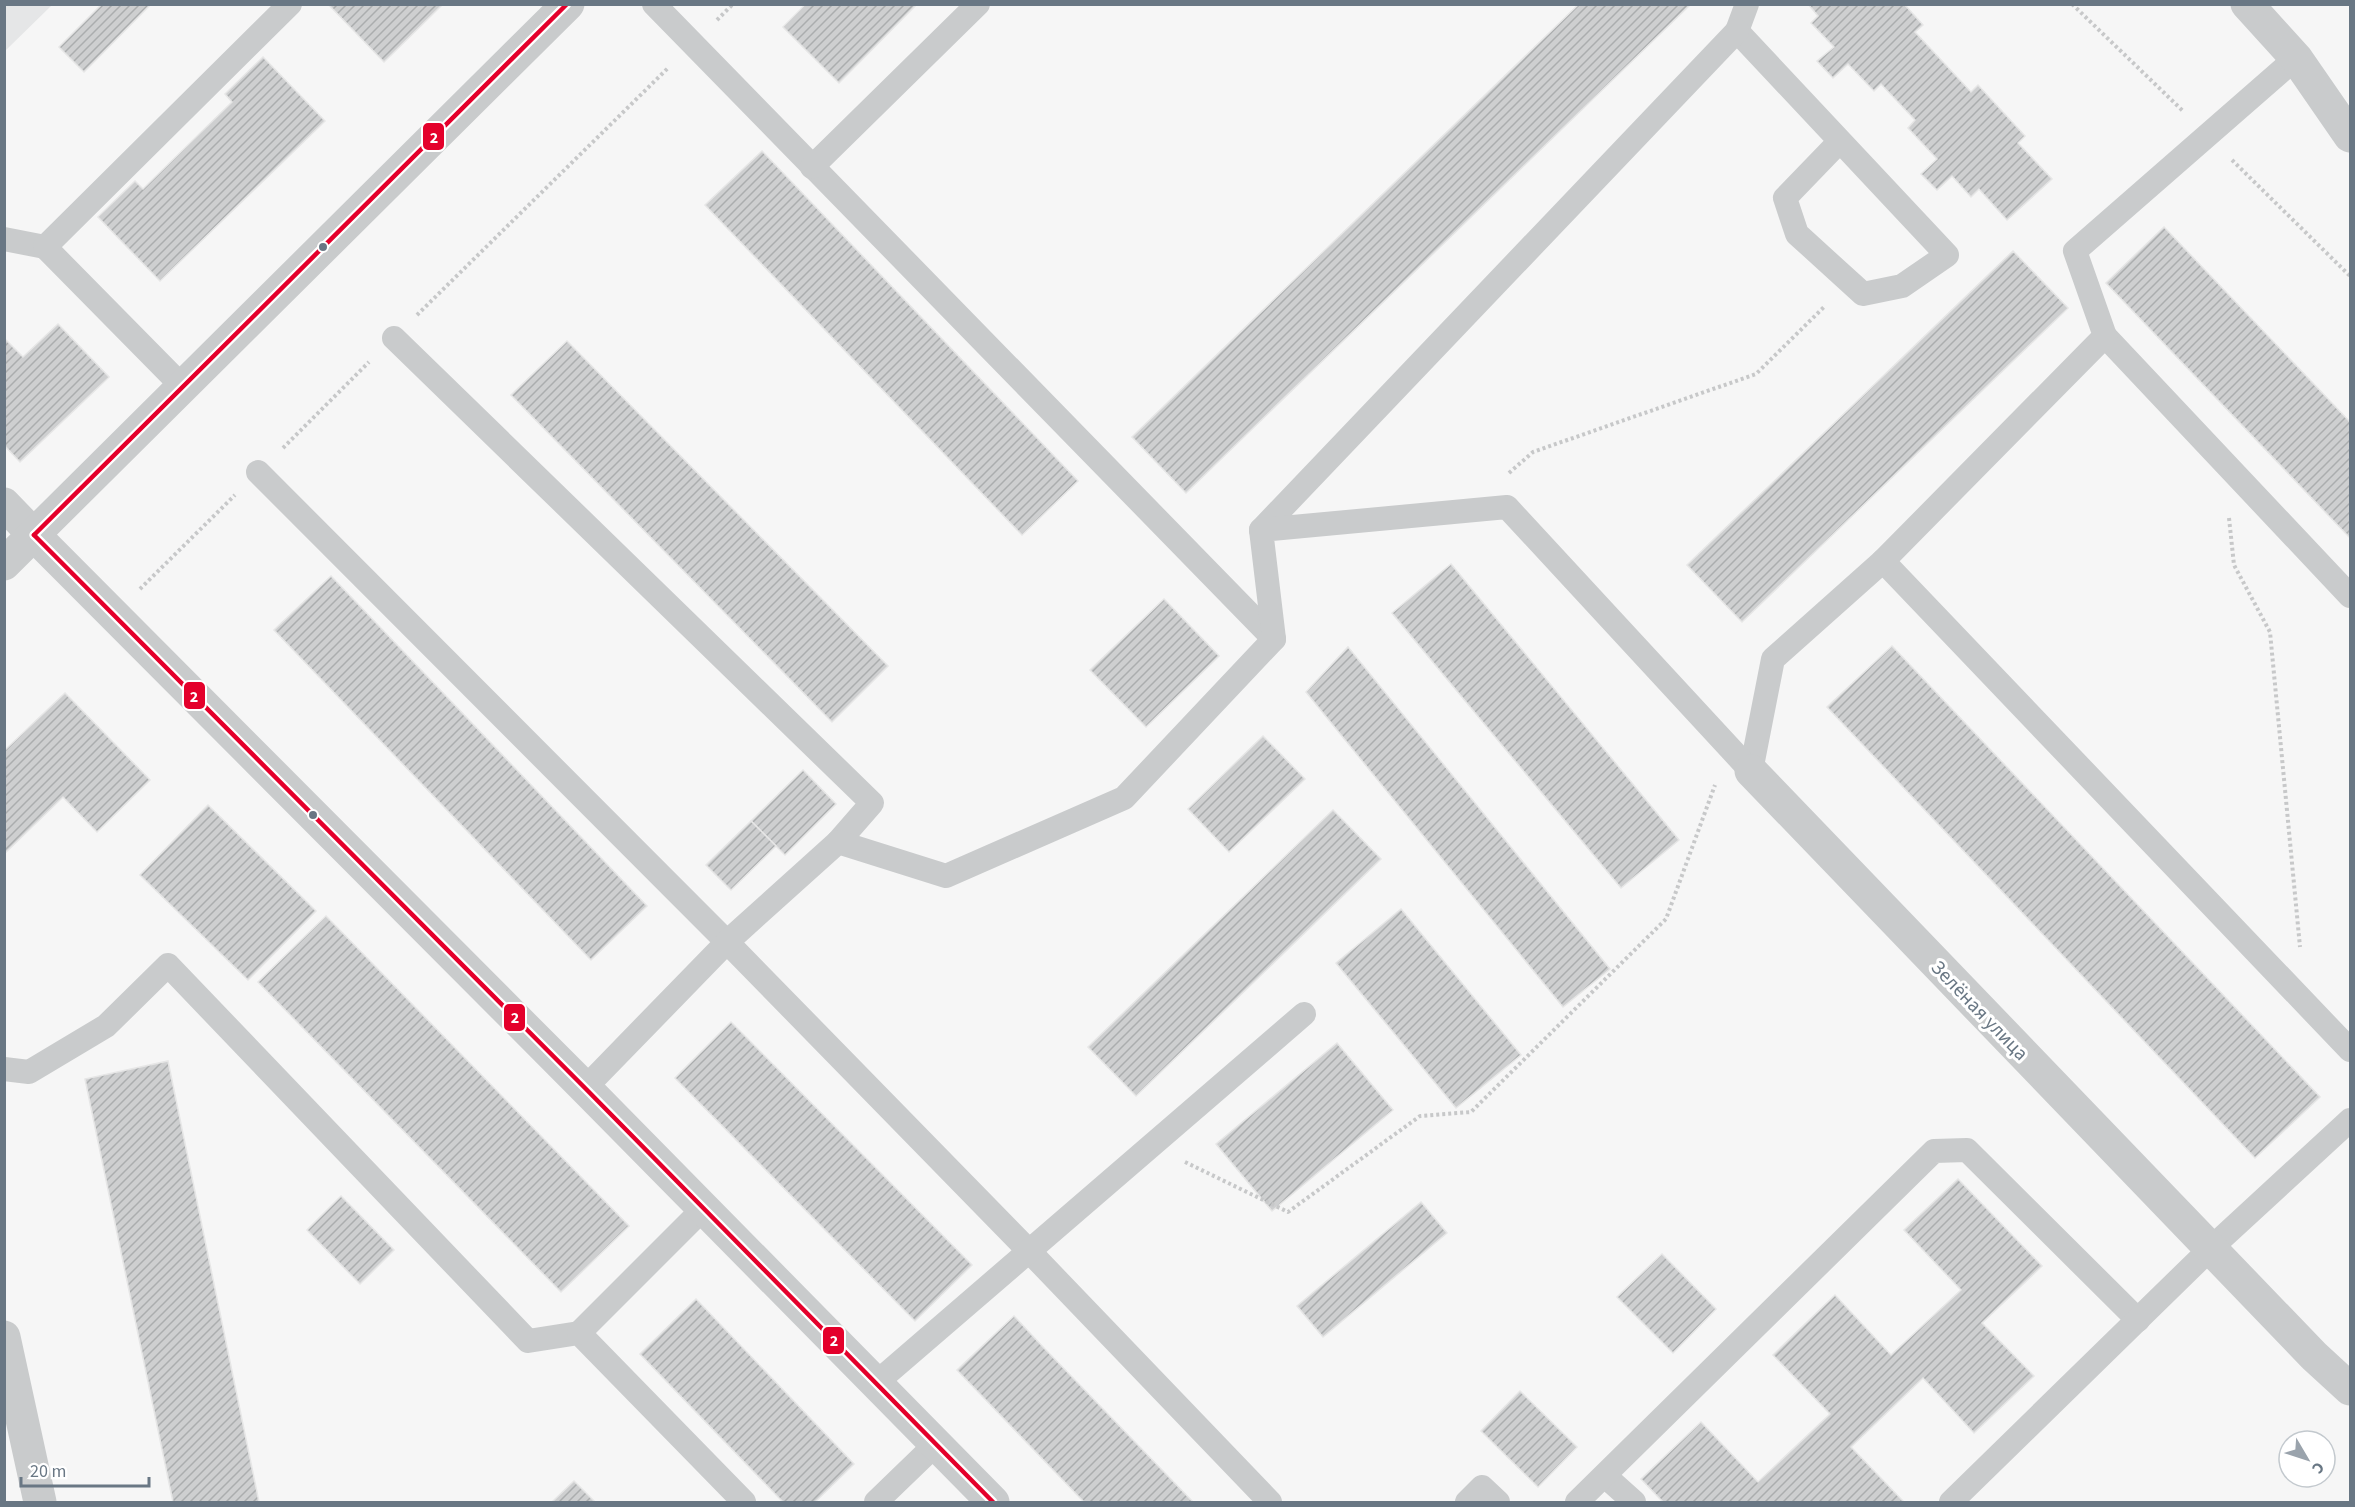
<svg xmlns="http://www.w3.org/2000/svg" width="2355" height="1507" font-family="'Source Sans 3',sans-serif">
<defs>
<pattern id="building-hatch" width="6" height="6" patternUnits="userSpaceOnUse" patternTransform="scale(1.5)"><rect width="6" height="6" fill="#cecfd0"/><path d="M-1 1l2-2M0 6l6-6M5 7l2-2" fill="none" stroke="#abadae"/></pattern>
</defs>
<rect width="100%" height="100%" fill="#f6f6f6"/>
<!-- built -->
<path fill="#e5e6e7" d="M5,4H52V5L5,51Z"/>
<!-- building -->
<g fill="url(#building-hatch)" stroke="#e6e6e6" stroke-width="1.5">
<path d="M102,4H151L84,72L59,47Z"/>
<path d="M328,4H443L384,62Z"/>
<path d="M806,4H917L839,83L783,27Z"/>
<path d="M1579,4H1691L1186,493L1132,437Z"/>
<path d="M1808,4H1904L1923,25L1915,32L1971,92L1978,85L2025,136L2018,143L2052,179L2007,220L1979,189L1971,197L1952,176L1937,190L1921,174L1937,159L1908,128L1915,120L1881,84L1874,91L1848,64L1833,78L1817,61L1834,47L1811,23L1818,16Z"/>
<path d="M263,57L325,121L160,281L98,217L135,181L143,189L232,102L225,94Z"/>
<path d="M762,151L1078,481L1022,535L705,205Z"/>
<path d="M2164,227L2350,422V538L2106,283Z"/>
<path d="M2013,251L2068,308L1742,622L1687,565Z"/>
<path d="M58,324L109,377L20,462L4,445V338L23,357Z"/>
<path d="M567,341L888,666L832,722L511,395Z"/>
<path d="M1451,564L1679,840L1621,888L1392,613Z"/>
<path d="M331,576L647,906L591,960L274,630Z"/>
<path d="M1164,599L1219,656L1146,727L1090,670Z"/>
<path d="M1892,646L2320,1097L2255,1158L1827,707Z"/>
<path d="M1348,647L1610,969L1563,1007L1306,692Z"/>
<path d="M65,693L150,780L97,832L63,797L4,854V751Z"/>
<path d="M1263,736L1305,779L1229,852L1188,809Z"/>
<path d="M803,770L836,804L785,855L751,821Z"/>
<path d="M208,805L316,911L248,980L140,875Z"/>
<path d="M1333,810L1381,859L1136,1096L1088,1047Z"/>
<path d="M751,821L776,846L731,890L706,865Z"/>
<path d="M1401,909L1521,1055L1456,1108L1336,963Z"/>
<path d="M326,916L629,1226L561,1292L258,982Z"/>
<path d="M731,1022L972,1265L915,1321L675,1078Z"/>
<path d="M1337,1043L1393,1110L1272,1211L1216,1144Z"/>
<path d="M168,1061L259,1502H173L85,1079Z"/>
<path d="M1958,1179L2042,1266L1982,1323L2034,1376L1974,1433L1923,1378L1851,1447L1903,1501L1901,1502H1663L1641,1479L1701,1422L1758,1482L1830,1414L1773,1355L1835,1295L1891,1355L1961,1290L1904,1230Z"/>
<path d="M341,1196L394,1250L360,1284L307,1230Z"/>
<path d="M1421,1202L1447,1233L1323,1337L1297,1306Z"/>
<path d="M1662,1254L1716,1309L1673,1353L1617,1297Z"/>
<path d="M696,1299L854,1464L815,1502H783L640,1354Z"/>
<path d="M1014,1316L1043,1347L1193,1502H1084L957,1370Z"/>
<path d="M1520,1391L1577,1447L1538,1487L1481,1431Z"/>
<path d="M574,1481L595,1502H552Z"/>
</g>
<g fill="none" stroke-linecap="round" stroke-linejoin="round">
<!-- path -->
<g stroke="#c7c8c9" stroke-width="4" stroke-dasharray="3 3" stroke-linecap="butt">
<path d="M2072,4L2184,112"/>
<path d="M717,20L733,4"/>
<path d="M2232,160L2350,276"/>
<path d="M417,315L668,68"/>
<path d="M283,448L369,362"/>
<path d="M1509,473L1533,452L1756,374L1825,306"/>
<path d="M2229,518L2234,565L2270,632L2300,947"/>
<path d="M140,589L235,495"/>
<path d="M1185,1162L1288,1212L1420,1116L1471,1112L1666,919L1715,785"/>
</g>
<!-- service -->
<g stroke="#c9cbcc" stroke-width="24">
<path d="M654,4L1274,639"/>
<path d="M1747,4L1737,31L1947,255L1902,286L1863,294L1797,234L1785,198L1840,141"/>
<path d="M812,167L978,4"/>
<path d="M4,239L45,247"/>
<path d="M2105,336L2350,596"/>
<path d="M394,338L872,803L838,842"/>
<path d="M183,387L45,247L290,4"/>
<path d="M258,472L727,942L1029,1251L1270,1502"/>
<path d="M1261,530L1737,31"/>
<path d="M1883,561L2350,1050"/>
<path d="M1751,771L1773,659L1883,561L2105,336L2075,251L2296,58"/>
<path d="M4,1069L29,1072L106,1026L168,965L528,1341L579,1333L744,1502"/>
<path d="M585,1088L727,942L838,842L946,876L1124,798L1274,639L1261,530L1507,507L1751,771"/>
<path d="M579,1333L704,1208"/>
<path d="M876,1383L1304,1014"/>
<path d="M1605,1476L1634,1502"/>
<path d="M876,1502L936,1444"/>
<path d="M1467,1502L1482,1487L1498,1502"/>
<path d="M1577,1502L1934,1151L1967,1150L2138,1320"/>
<path d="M1951,1502L2210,1249L2350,1120"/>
</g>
<!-- minor -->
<g stroke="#c9cbcc" stroke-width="33">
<path d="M4,504L34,535"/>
<path d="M1751,771L2314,1356L2350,1389"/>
<path d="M4,1337L40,1502"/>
</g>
<!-- tertiary -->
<g stroke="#c9cbcc" stroke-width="33">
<path d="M2247,4L2296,58L2350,136"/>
<path d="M34,535L585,1088L993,1502"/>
<path d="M4,564L568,4"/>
</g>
<!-- bus-1 casing -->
<g stroke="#fff" stroke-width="9">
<g id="bus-1">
<path d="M34,535L585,1088L993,1502"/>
<path d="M34,535L567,4"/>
</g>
</g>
<!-- bus-1 -->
<use href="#bus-1" stroke="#e4002b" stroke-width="4.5"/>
</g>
<!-- markers -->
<g fill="#697784" stroke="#fff" stroke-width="2">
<circle cx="323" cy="247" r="5"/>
<circle cx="313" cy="815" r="5"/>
</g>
<g text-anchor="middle" stroke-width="6" stroke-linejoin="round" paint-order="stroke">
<!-- street labels -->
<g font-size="20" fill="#697784" stroke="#fff">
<text transform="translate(1980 1010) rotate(46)" y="7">Зелёная улица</text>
</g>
</g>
<g stroke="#fff" stroke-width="2">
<rect x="422" y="122" width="23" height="29" rx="6" fill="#e4002b"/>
<rect x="183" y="681" width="23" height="29" rx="6" fill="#e4002b"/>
<rect x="503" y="1003" width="23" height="29" rx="6" fill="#e4002b"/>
<rect x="822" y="1326" width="23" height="29" rx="6" fill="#e4002b"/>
</g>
<g font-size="16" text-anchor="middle" font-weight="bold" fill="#fff">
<text x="434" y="143">2</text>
<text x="194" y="702">2</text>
<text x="515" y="1023">2</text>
<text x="834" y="1346">2</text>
</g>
<!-- border -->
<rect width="2355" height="1507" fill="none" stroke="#697784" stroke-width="12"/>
<!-- north arrow -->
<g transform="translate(2307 1459) rotate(129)"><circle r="28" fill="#ffffff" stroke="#c3c9ce" stroke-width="1.5"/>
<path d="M0-4.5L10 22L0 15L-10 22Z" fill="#9aa3ac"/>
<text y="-9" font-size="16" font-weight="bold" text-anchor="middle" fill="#697784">С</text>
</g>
<!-- scale -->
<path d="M21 1477v9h128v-9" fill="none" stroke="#697784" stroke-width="3"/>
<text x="30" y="1477" font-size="18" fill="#697784" stroke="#ffffff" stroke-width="4.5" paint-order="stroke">20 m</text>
</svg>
